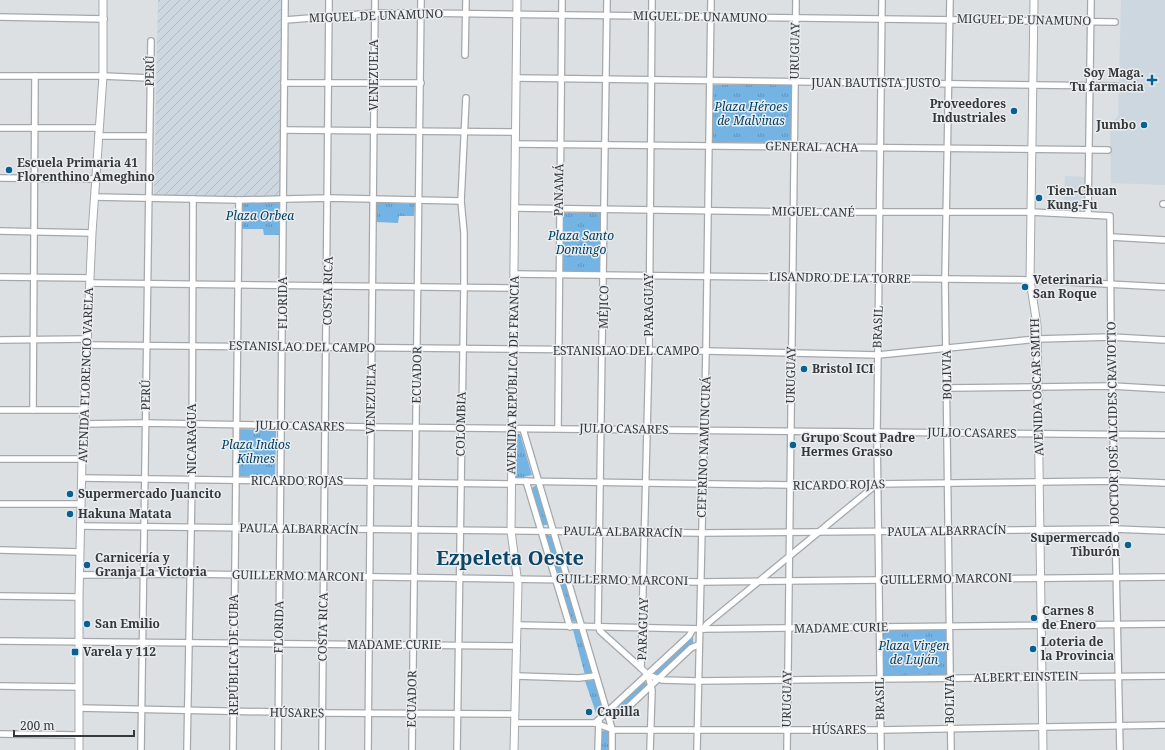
<svg xmlns="http://www.w3.org/2000/svg" width="1165" height="750" font-family="'Noto Serif',serif">
<defs>
<pattern id="industrial-furrows" width="10" height="10" patternUnits="userSpaceOnUse"><rect width="10" height="10" fill="#cdd7e0"/><path d="M-1 1l2-2M0 10L10 0M9 11l2-2" fill="none" stroke="#b1b9c1"/></pattern>
<pattern id="grass-tufts" width="24" height="20" patternUnits="userSpaceOnUse"><rect width="24" height="20" fill="#73b4e4"/><path d="M3 7l-1-3M5 7V3M7 7l1-3M15 17l-1-3M17 17v-4M19 17l1-3" fill="none" stroke="#5f93ba"/></pattern>
</defs>
<rect width="100%" height="100%" fill="#dce0e3"/>
<!-- built -->
<g fill="#cdd7e0">
<path d="M1121,0H1165V185L1111,183L1110,125L1118,116Z"/>
<path d="M1065,176L1085,177L1083,208L1063,207Z"/>
</g>
<!-- industrial -->
<path fill="url(#industrial-furrows)" d="M158,0H281L280,197L154,195Z"/>
<!-- grass -->
<g fill="url(#grass-tufts)">
<path d="M712,85H792L791,143L711,142Z"/>
<path d="M240,202H281V235H264L263,229H239Z"/>
<path d="M377,202L415,204L414,216H399L398,223L376,222Z"/>
<path d="M562,213H601L600,272H561Z"/>
<path d="M238,429L276,430L275,477L237,476Z"/>
<path d="M515,434H520L532,475L515,479Z"/>
<path d="M535,486L537,487L549,522L547,525H540L530,489Z"/>
<path d="M547,535L552,536L563,571L561,574H556L544,536Z"/>
<path d="M566,581L577,622L570,621L558,582Z"/>
<path d="M950,627V678H880L879,628Z"/>
<path d="M573,630H579L592,674L585,675Z"/>
<path d="M693,637V643L660,674L655,675L654,671L687,640Z"/>
<path d="M594,680L604,711L596,713L585,681Z"/>
<path d="M644,681L648,686L612,721L610,714L612,711Z"/>
<rect x="601" y="731" width="8" height="19"/>
</g>
<!-- pitch -->
<g fill="#73b4e4">
<path d="M244,442H253V467H243Z"/>
<rect x="888" y="643" width="9" height="17"/>
</g>
<g fill="none" stroke-linecap="round" stroke-linejoin="round">
<!-- minor casing -->
<g stroke="#a5a8ab" stroke-width="8">
<g id="minor">
<path d="M607,0L598,624L600,631L641,668"/>
<path d="M950,0L945,280L951,750"/>
<path d="M0,17L104,19"/>
<path d="M285,20L375,13H421L1115,22"/>
<path d="M465,55L466,0"/>
<path d="M0,76H103L150,78"/>
<path d="M517,78L1116,86"/>
<path d="M284,83H421"/>
<path d="M0,128H99"/>
<path d="M284,130L515,132"/>
<path d="M98,136H149"/>
<path d="M516,144L1108,150"/>
<path d="M0,178L96,179"/>
<path d="M95,197L239,200L329,198L461,201"/>
<path d="M1163,204H1165"/>
<path d="M515,208L793,212H1031L1110,216L1111,337L1120,750"/>
<path d="M1088,213L1091,0"/>
<path d="M0,231L92,233"/>
<path d="M1111,237L1165,240"/>
<path d="M514,274L1030,280L1165,287"/>
<path d="M0,277L90,278"/>
<path d="M90,283L514,288"/>
<path d="M0,340L87,339"/>
<path d="M87,345L706,351L878,355L1037,339L1111,337L1165,340"/>
<path d="M947,388L1112,386L1165,389"/>
<path d="M0,410H84"/>
<path d="M33,410L35,76"/>
<path d="M84,424L146,423L371,427L1165,435"/>
<path d="M558,428L562,0"/>
<path d="M523,429L612,729V750"/>
<path d="M0,459H82"/>
<path d="M82,478L512,484"/>
<path d="M512,481L790,485L1114,481L1165,483"/>
<path d="M526,481L570,627"/>
<path d="M0,504H81"/>
<path d="M80,526L702,533L1115,529L1165,531"/>
<path d="M0,550L80,552"/>
<path d="M79,575L190,574L701,582L1165,577"/>
<path d="M0,596L79,597"/>
<path d="M517,625L704,629L1165,624"/>
<path d="M704,629L707,624L877,484"/>
<path d="M0,641L517,646"/>
<path d="M648,675L662,680L698,681L1165,676"/>
<path d="M516,676L579,678L595,676"/>
<path d="M0,686L79,687"/>
<path d="M79,708L323,713L515,714"/>
<path d="M624,711L691,648L698,645"/>
<path d="M515,723H595L614,730H880L1165,725"/>
<path d="M595,723L689,636L693,629"/>
<path d="M0,734L79,735"/>
<path d="M141,750L151,41"/>
<path d="M187,750L192,480L193,199"/>
<path d="M233,750L239,200"/>
<path d="M278,750L285,0"/>
<path d="M322,750L329,0"/>
<path d="M368,750L375,0"/>
<path d="M412,750L421,0"/>
<path d="M457,750L464,287V233L461,201L466,98"/>
<path d="M598,750L599,722"/>
<path d="M650,750L652,690L648,675L641,668L649,351L652,0"/>
<path d="M697,750L706,351L711,0"/>
<path d="M787,750L796,0"/>
<path d="M881,750L877,432L882,0"/>
</g>
</g>
<!-- major casing -->
<g stroke="#a5a8ab" stroke-width="9">
<g id="major">
<path d="M1034,0L1030,280L1037,325L1043,750"/>
<path d="M79,750V597L82,459L92,233L103,76V0"/>
<path d="M514,750L518,584L511,531L517,0"/>
</g>
</g>
<!-- minor -->
<use href="#minor" stroke="#fff" stroke-width="5.5"/>
<!-- major -->
<use href="#major" stroke="#fff" stroke-width="7"/>
</g>
<!-- markers -->
<g fill="#086192" stroke="#e9edf0" stroke-width="1.5">
<path d="M1150 74h4v4h4v4h-4v4h-4v-4h-4v-4h4z"/>
<circle cx="1014" cy="111" r="4"/>
<circle cx="1144" cy="125" r="4"/>
<circle cx="9" cy="170" r="4"/>
<circle cx="1039" cy="198" r="4"/>
<circle cx="1025" cy="287" r="4"/>
<circle cx="804" cy="369" r="4"/>
<circle cx="793" cy="445" r="4"/>
<circle cx="70" cy="494" r="4"/>
<circle cx="70" cy="514" r="4"/>
<circle cx="1128" cy="545" r="4"/>
<circle cx="87" cy="565" r="4"/>
<circle cx="1034" cy="618" r="4"/>
<circle cx="87" cy="624" r="4"/>
<circle cx="1033" cy="649" r="4"/>
<rect x="71" y="648" width="8" height="8" rx="2"/>
<circle cx="589" cy="712" r="4"/>
</g>
<g text-anchor="middle" stroke-width="3" stroke-linejoin="round" paint-order="stroke">
<!-- street labels -->
<g font-size="12" fill="#353738" stroke="#e9edf0">
<text transform="translate(376 16) rotate(-2)" y="4">MIGUEL DE UNAMUNO</text>
<text transform="translate(700 17) rotate(1)" y="4">MIGUEL DE UNAMUNO</text>
<text transform="translate(1024 20) rotate(1)" y="4">MIGUEL DE UNAMUNO</text>
<text transform="translate(795 51) rotate(-89)" y="4">URUGUAY</text>
<text transform="translate(150 71) rotate(-89)" y="4">PERÚ</text>
<text transform="translate(374 75) rotate(-90)" y="4">VENEZUELA</text>
<text x="876" y="87">JUAN BAUTISTA JUSTO</text>
<text transform="translate(812 147) rotate(1)" y="4">GENERAL ACHA</text>
<text transform="translate(559 190) rotate(-89)" y="4">PANAMÁ</text>
<text transform="translate(813 212) rotate(1)" y="4">MIGUEL CANÉ</text>
<text transform="translate(840 278) rotate(1)" y="4">LISANDRO DE LA TORRE</text>
<text transform="translate(328 291) rotate(-89)" y="4">COSTA RICA</text>
<text transform="translate(283 303) rotate(-90)" y="4">FLORIDA</text>
<text transform="translate(649 305) rotate(-90)" y="4">PARAGUAY</text>
<text transform="translate(604 307) rotate(-89)" y="4">MÉJICO</text>
<text transform="translate(878 327) rotate(-88)" y="4">BRASIL</text>
<text transform="translate(302 347) rotate(1)" y="4">ESTANISLAO DEL CAMPO</text>
<text x="626" y="355">ESTANISLAO DEL CAMPO</text>
<text transform="translate(86 375) rotate(-88)" y="4">AVENIDA FLORENCIO VARELA</text>
<text transform="translate(417 375) rotate(-89)" y="4">ECUADOR</text>
<text transform="translate(513 375) rotate(-89)" y="4">AVENIDA REPÚBLICA DE FRANCIA</text>
<text transform="translate(791 375) rotate(-89)" y="4">URUGUAY</text>
<text transform="translate(947 375) rotate(-91)" y="4">BOLIVIA</text>
<text transform="translate(1037 387) rotate(-92)" y="4">AVENIDA OSCAR SMITH</text>
<text transform="translate(146 395) rotate(-89)" y="4">PERÚ</text>
<text transform="translate(371 399) rotate(-89)" y="4">VENEZUELA</text>
<text transform="translate(1113 423) rotate(-91)" y="4">DOCTOR JOSÉ ALCIDES CRAVIOTTO</text>
<text transform="translate(461 424) rotate(-89)" y="4">COLOMBIA</text>
<text transform="translate(300 426) rotate(1)" y="4">JULIO CASARES</text>
<text transform="translate(624 429) rotate(1)" y="4">JULIO CASARES</text>
<text transform="translate(972 433) rotate(1)" y="4">JULIO CASARES</text>
<text transform="translate(192 439) rotate(-90)" y="4">NICARAGUA</text>
<text transform="translate(704 447) rotate(-88)" y="4">CEFERINO NAMUNCURÁ</text>
<text x="297" y="485">RICARDO ROJAS</text>
<text transform="translate(839 485) rotate(-1)" y="4">RICARDO ROJAS</text>
<text transform="translate(299 529) rotate(1)" y="4">PAULA ALBARRACÍN</text>
<text transform="translate(947 531) rotate(-1)" y="4">PAULA ALBARRACÍN</text>
<text transform="translate(623 532) rotate(1)" y="4">PAULA ALBARRACÍN</text>
<text transform="translate(298 576) rotate(1)" y="4">GUILLERMO MARCONI</text>
<text transform="translate(946 579) rotate(-1)" y="4">GUILLERMO MARCONI</text>
<text transform="translate(622 580) rotate(1)" y="4">GUILLERMO MARCONI</text>
<text transform="translate(279 627) rotate(-89)" y="4">FLORIDA</text>
<text transform="translate(323 627) rotate(-89)" y="4">COSTA RICA</text>
<text transform="translate(841 628) rotate(-1)" y="4">MADAME CURIE</text>
<text transform="translate(643 629) rotate(-88)" y="4">PARAGUAY</text>
<text x="394" y="649">MADAME CURIE</text>
<text transform="translate(234 655) rotate(-90)" y="4">REPÚBLICA DE CUBA</text>
<text transform="translate(1026 677) rotate(-1)" y="4">ALBERT EINSTEIN</text>
<text transform="translate(412 699) rotate(-89)" y="4">ECUADOR</text>
<text transform="translate(787 699) rotate(-89)" y="4">URUGUAY</text>
<text transform="translate(880 699) rotate(-91)" y="4">BRASIL</text>
<text transform="translate(950 699) rotate(-90)" y="4">BOLIVIA</text>
<text transform="translate(297 713) rotate(1)" y="4">HÚSARES</text>
<text x="839" y="734">HÚSARES</text>
</g>
<!-- poi labels -->
<g font-size="12" font-weight="bold" fill="#353738" stroke="#e9edf0" text-anchor="start">
<text x="1144" y="77" text-anchor="end">Soy Maga.<tspan x="1144" dy="14">Tu farmacia</tspan></text>
<text x="1006" y="108" text-anchor="end">Proveedores<tspan x="1006" dy="14">Industriales</tspan></text>
<text x="1136" y="129" text-anchor="end">Jumbo</text>
<text x="17" y="167">Escuela Primaria 41<tspan x="17" dy="14">Florenthino Ameghino</tspan></text>
<text x="1047" y="195">Tien-Chuan<tspan x="1047" dy="14">Kung-Fu</tspan></text>
<text x="1033" y="284">Veterinaria<tspan x="1033" dy="14">San Roque</tspan></text>
<text x="812" y="373">Bristol ICI</text>
<text x="801" y="442">Grupo Scout Padre<tspan x="801" dy="14">Hermes Grasso</tspan></text>
<text x="78" y="498">Supermercado Juancito</text>
<text x="78" y="518">Hakuna Matata</text>
<text x="1120" y="542" text-anchor="end">Supermercado<tspan x="1120" dy="14">Tiburón</tspan></text>
<text x="95" y="562">Carnicería y<tspan x="95" dy="14">Granja La Victoria</tspan></text>
<text x="1042" y="615">Carnes 8<tspan x="1042" dy="14">de Enero</tspan></text>
<text x="95" y="628">San Emilio</text>
<text x="1041" y="646">Loteria de<tspan x="1041" dy="14">la Provincia</tspan></text>
<text x="83" y="656">Varela y 112</text>
<text x="597" y="716">Capilla</text>
</g>
<!-- park labels -->
<g font-size="12" font-style="italic" fill="#004063" stroke="#e9edf0">
<text x="751" y="111">Plaza Héroes<tspan x="751" dy="14">de Malvinas</tspan></text>
<text x="260" y="220">Plaza Orbea</text>
<text x="581" y="240">Plaza Santo<tspan x="581" dy="14">Domingo</tspan></text>
<text x="256" y="449">Plaza Indios<tspan x="256" dy="14">Kilmes</tspan></text>
<text x="914" y="650">Plaza Virgen<tspan x="914" dy="14">de Luján</tspan></text>
</g>
<!-- town labels -->
<g font-size="20" font-weight="bold" fill="#0e4567" stroke="#e9edf0">
<text x="510" y="565">Ezpeleta Oeste</text>
</g>
</g>
<!-- scale -->
<path d="M14 730v6h120v-6" fill="none" stroke="#353738" stroke-width="2"/>
<text x="20" y="730" font-size="12" fill="#353738" stroke="#e9edf0" stroke-width="3" paint-order="stroke">200 m</text>
</svg>
